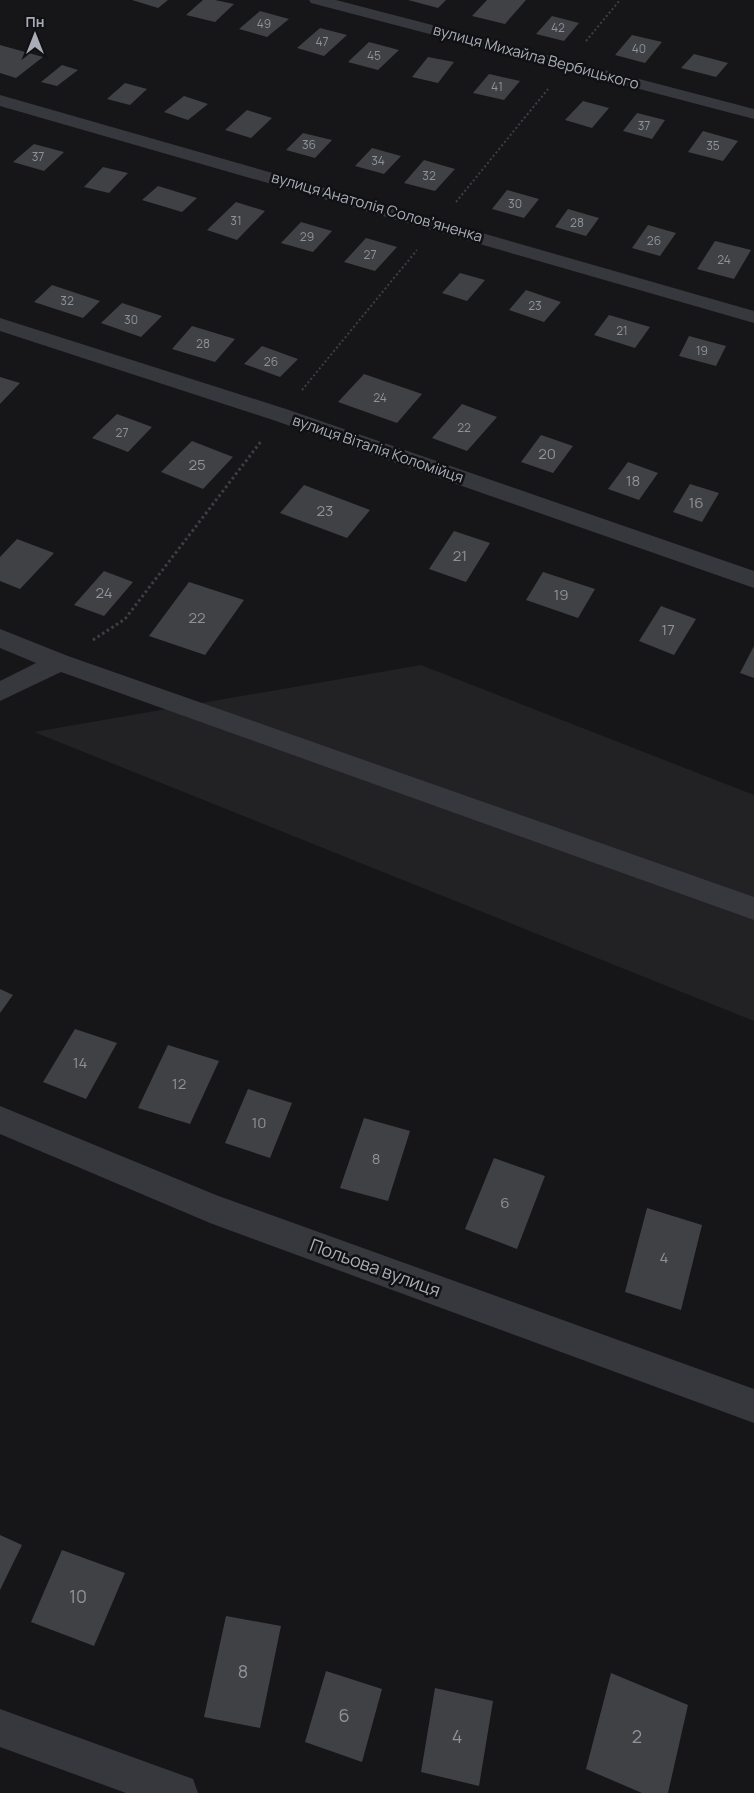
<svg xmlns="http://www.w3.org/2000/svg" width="754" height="1793" font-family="Manrope,sans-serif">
<rect width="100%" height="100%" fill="#161618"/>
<!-- built -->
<path fill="#222225" d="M421,665L754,795V1021L34,732Z"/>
<!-- building -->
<g fill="#404145">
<path d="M132,0H168L158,8Z"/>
<path d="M203,0H215L234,4L215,22L186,15Z"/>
<path d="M408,0H446L438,8Z"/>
<path d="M487,0H526L505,24L472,16Z"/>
<path d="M260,11L289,19L267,37L239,29Z"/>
<path d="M552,16L579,23L564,41L536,34Z"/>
<path d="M320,28L347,35L324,56L297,48Z"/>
<path d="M632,35L662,42L645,63L615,55Z"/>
<path d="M369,42L399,50L378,70L348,62Z"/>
<path d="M0,45L43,57L16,78L0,73Z"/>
<path d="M694,54L728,63L716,77L681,68Z"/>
<path d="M428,57L454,62L438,83L412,77Z"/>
<path d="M62,65L78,70L57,86L41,82Z"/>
<path d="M489,74L520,81L504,100L473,93Z"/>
<path d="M125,83L147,89L130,105L107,99Z"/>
<path d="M184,96L208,104L188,120L164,112Z"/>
<path d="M583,101L609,108L592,128L565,120Z"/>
<path d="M247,110L272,118L251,138L225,130Z"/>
<path d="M637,113L665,120L652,139L623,131Z"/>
<path d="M703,131L738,141L723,161L688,152Z"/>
<path d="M303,133L332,140L315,158L286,150Z"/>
<path d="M34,144L64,152L44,171L13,162Z"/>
<path d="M372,148L401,156L384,174L355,166Z"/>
<path d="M424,160L455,169L435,191L404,183Z"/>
<path d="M103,167L128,173L109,193L84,187Z"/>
<path d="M158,186L197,198L182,212L142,200Z"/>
<path d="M507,190L539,199L524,218L492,209Z"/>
<path d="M236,202L265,211L237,240L207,230Z"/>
<path d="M568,209L599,218L586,236L555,227Z"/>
<path d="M301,222L332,231L313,252L281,243Z"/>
<path d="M648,225L676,233L660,256L632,248Z"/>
<path d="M366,238L397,247L375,271L344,262Z"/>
<path d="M715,241L751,250L734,279L697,269Z"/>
<path d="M460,273L485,280L467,301L442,293Z"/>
<path d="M52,285L100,301L83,318L34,302Z"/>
<path d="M526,290L561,302L544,322L509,310Z"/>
<path d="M122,303L162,316L141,337L101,323Z"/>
<path d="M609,315L650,327L635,348L594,335Z"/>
<path d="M192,326L235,339L215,362L172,349Z"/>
<path d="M689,336L726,346L716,366L679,356Z"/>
<path d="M262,346L298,359L280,377L244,364Z"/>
<path d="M364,374L422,394L397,423L338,402Z"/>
<path d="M0,377L20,383L0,404Z"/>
<path d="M462,404L497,417L467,451L432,438Z"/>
<path d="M117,414L152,427L128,452L92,438Z"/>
<path d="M541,435L573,446L553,473L521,462Z"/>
<path d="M192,441L233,457L203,489L161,472Z"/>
<path d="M628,462L658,473L639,500L608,489Z"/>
<path d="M690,484L719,493L702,522L673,512Z"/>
<path d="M304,485L370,510L347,538L280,513Z"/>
<path d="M454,531L490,543L466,582L429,569Z"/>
<path d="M17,539L54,553L20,589L0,581V557Z"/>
<path d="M104,571L133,582L104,616L74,605Z"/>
<path d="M543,572L595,589L578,618L526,600Z"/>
<path d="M189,582L244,600L205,655L149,636Z"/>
<path d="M661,606L696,619L674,655L639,641Z"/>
<path d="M754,646V678L740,673Z"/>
<path d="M0,989L13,995L0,1013Z"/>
<path d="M75,1029L117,1043L86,1099L43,1082Z"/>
<path d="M168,1045L219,1061L190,1124L138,1108Z"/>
<path d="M248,1089L292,1103L270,1158L225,1143Z"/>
<path d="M364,1118L410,1131L388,1201L340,1188Z"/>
<path d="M494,1158L545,1176L517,1249L465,1229Z"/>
<path d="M647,1208L702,1225L681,1310L625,1292Z"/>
<path d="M0,1535L22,1545L0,1590Z"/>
<path d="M62,1550L125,1573L94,1646L31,1622Z"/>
<path d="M226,1616L281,1626L260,1728L204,1717Z"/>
<path d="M326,1671L382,1689L362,1762L305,1742Z"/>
<path d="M611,1673L688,1705L668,1793H642L586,1769Z"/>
<path d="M435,1688L493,1701L479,1786L421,1772Z"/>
</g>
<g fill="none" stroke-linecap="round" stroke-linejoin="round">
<!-- path-far1 -->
<g stroke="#3d3f44" stroke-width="2" stroke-dasharray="2 2.5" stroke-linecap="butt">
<path d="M586,41L620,0"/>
<path d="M456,202L548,89"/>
<path d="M302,390L417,250"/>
</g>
<!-- path -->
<path stroke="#3d3f44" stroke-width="3" stroke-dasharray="2.5 3" stroke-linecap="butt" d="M93,640L125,619L262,440"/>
<!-- minor -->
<g fill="#37383d" fill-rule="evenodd">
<path d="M309,0H336L754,109V119L311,3Z"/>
<path d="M0,95L754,311V323L0,106Z"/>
<path d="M0,318L289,410L754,571V588L273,420L0,331Z"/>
<path d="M0,629L68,656L754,897V920L61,672L0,701V681L36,663L0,648Z"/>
<path d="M0,1106L216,1195L754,1389V1423L210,1223L0,1134Z"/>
<path d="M0,1709L193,1779L198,1793H126L0,1747Z"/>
</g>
</g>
<g text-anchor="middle" stroke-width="5" stroke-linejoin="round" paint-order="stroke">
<!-- far-number labels -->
<g font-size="12" fill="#8e929b">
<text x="264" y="28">49</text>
<text x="558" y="32">42</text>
<text x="322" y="46">47</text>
<text x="639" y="53">40</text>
<text x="374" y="60">45</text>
<text x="497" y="91">41</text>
<text x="644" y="130">37</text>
<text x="309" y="149">36</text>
<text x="713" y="150">35</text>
<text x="38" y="161">37</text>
<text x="378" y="165">34</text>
<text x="429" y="180">32</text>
<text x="515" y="208">30</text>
<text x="236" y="225">31</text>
<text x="577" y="227">28</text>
<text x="307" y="241">29</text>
<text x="654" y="245">26</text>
<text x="370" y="259">27</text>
<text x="724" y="264">24</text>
<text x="67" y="305">32</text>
<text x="535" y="310">23</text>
<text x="131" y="324">30</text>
<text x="622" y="335">21</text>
<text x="203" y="348">28</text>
<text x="702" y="355">19</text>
<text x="271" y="366">26</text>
<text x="380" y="402">24</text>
<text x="464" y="432">22</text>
<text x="122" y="437">27</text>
</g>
<!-- far-street labels -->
<g font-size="15" fill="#a8adb8" stroke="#111113">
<text transform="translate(536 57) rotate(15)" y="5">вулиця Михайла Вербицького</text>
<text transform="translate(377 207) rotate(16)" y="5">вулиця Анатолія Соловʼяненка</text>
<text transform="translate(378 449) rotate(19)" y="5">вулиця Віталія Коломійця</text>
</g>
<!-- number labels -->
<g font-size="15" fill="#8e929b">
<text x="547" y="459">20</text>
<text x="197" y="470">25</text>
<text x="633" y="486">18</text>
<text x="696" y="508">16</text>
<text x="325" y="516">23</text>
<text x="460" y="561">21</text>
<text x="104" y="598">24</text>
<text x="561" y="600">19</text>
<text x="197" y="623">22</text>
<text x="668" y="635">17</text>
<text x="80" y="1068">14</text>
<text x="179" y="1089">12</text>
<text x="259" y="1128">10</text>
<text x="376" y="1164">8</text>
<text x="505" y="1208">6</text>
<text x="664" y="1263">4</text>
</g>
<!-- street labels -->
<g font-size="18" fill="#a8adb8" stroke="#111113">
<text transform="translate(375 1268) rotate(20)" y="6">Польова вулиця</text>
</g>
<!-- near-number labels -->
<g font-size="18" fill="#8e929b">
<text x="78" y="1603">10</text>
<text x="243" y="1678">8</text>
<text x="344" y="1722">6</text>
<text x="457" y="1743">4</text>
<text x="637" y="1743">2</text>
</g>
</g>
<!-- north arrow -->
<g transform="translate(35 35)" stroke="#111113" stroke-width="4" paint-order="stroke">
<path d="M0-4L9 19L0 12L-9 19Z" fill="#a8adb8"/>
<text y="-8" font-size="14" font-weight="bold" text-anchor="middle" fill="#a8adb8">Пн</text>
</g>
</svg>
